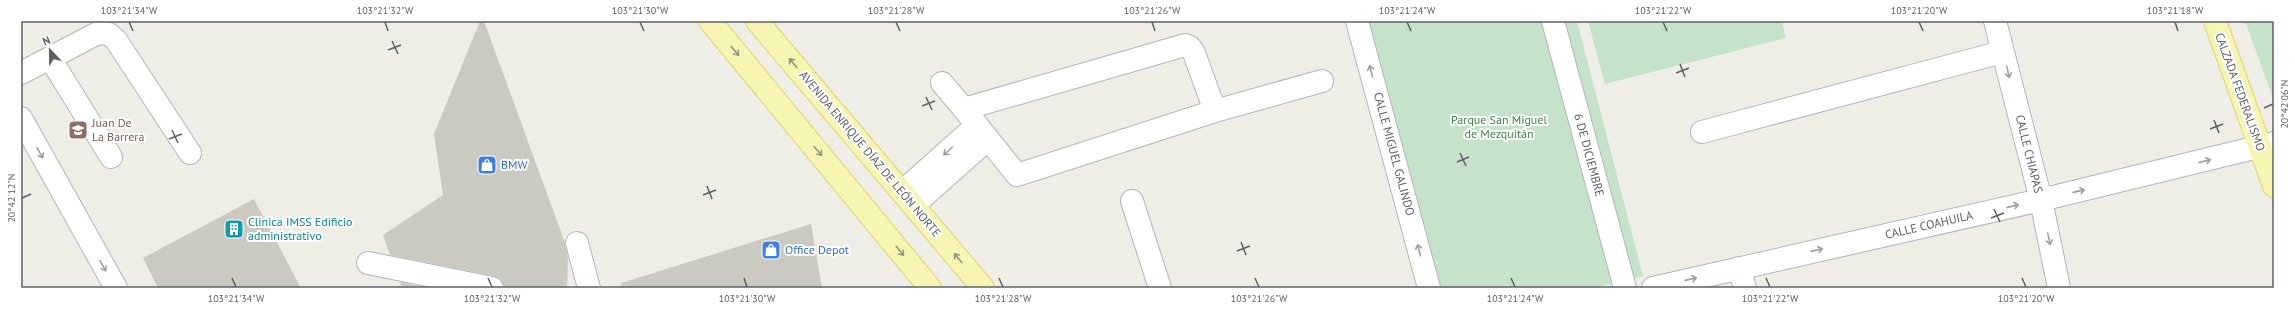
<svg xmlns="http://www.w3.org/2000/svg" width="2295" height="309" font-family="'PT Sans',sans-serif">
<rect width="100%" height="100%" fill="#eeede6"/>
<!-- green -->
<g fill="#c5e3c9">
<path d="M1364,21H1577L1643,276L1594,288H1440Z"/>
<path d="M1588,21H1782L1786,38L1605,84Z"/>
<path d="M2245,21H2274V98H2273Z"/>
</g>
<!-- building -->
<g fill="#cac9c2">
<path d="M480,21H484L565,243L568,259L567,288H504L501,279L494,276L390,255L383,235L443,195L434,134Z"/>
<path d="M254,199L301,288H158L143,258Z"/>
<path d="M811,224L822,288H621V283Z"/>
<path d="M400,282L429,288H402Z"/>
</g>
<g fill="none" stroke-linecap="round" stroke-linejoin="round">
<!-- minor casing -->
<g stroke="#b3b5b9" stroke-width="24">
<g id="minor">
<path d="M1357,21L1429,288"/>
<path d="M1553,21L1625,288"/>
<path d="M1995,21L2041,200L2059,288"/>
<path d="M50,58L111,157"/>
<path d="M21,73L98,33L109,34L116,40L190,153"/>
<path d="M942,83L964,109"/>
<path d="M1215,111L1194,53L1190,47L1185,45L964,109L1017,175L1215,111L1322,81"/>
<path d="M21,118L116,288"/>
<path d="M1702,132L2002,52"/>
<path d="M903,191L977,125"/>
<path d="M1132,201L1160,288"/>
<path d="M914,205L988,139"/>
<path d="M577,243L589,288"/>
<path d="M368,263L492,288"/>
<path d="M1739,268L1745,288"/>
<path d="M1653,288L2041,200L2274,143"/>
</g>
</g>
<!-- major casing -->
<g stroke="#e3d26a" stroke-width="24">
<g id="major">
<path d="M710,21L930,288"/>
<path d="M757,21L983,288"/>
<path d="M2215,21L2274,186"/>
</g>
</g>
<!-- minor -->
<use href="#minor" stroke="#fff" stroke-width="22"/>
<!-- major -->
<use href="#major" stroke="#f7f5b2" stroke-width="22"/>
</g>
<!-- one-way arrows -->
<defs><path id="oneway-shaft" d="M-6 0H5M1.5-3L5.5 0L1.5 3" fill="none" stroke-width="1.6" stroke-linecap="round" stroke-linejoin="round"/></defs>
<g stroke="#939480">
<use href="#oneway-shaft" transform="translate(735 51) rotate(50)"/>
<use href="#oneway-shaft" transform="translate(793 63) rotate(-131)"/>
<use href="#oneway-shaft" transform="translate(818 151) rotate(50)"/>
<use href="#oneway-shaft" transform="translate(900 251) rotate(51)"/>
<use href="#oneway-shaft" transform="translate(958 258) rotate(-130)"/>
</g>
<g stroke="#9ea0a3">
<use href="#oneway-shaft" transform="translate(1371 71) rotate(-105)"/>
<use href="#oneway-shaft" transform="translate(2008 72) rotate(76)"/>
<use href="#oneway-shaft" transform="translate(948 151) rotate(138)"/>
<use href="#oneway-shaft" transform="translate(40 153) rotate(61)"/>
<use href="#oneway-shaft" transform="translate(2205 161) rotate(-13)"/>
<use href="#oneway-shaft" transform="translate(2079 191) rotate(-13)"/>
<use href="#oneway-shaft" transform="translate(2013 206) rotate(-13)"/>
<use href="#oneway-shaft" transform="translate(2049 239) rotate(78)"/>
<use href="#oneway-shaft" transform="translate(1419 250) rotate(-105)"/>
<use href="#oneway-shaft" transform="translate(1817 250) rotate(-13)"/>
<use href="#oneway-shaft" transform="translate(103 266) rotate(61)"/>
<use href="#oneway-shaft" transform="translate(1691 279) rotate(-13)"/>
</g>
<!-- ticks -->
<path fill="none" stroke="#5d6065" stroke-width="1.5" d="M129,22L133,31M385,22L388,31M640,22L644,31M896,22L900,31M1152,22L1155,31M1407,22L1411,31M1663,22L1667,31M1919,22L1923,31M2175,22L2178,31M392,41L398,54M388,50L401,45M1680,64L1685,77M1676,73L1689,68M926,97L932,110M922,106L935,101M2264,108L2273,104M2214,120L2219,133M2210,129L2223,124M172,130L178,143M169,139L182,134M1460,153L1466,166M1457,162L1469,157M707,186L712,199M703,195L716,190M22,198L31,194M1994,209L2000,222M1991,218L2004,213M1241,242L1246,255M1237,251L1250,246M232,278L236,287M488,278L492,287M744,278L747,287M999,278L1003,287M1255,278L1259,287M1511,278L1515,287M1766,278L1770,287M2022,278L2026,287"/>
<!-- icons -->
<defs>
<g id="school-square" transform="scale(1)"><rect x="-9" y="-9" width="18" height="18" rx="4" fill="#8d6e63" stroke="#fff"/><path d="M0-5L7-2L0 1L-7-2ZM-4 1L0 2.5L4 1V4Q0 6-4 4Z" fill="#fff"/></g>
<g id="shop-square" transform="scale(1)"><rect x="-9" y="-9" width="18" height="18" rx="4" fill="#3f7fe0" stroke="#fff"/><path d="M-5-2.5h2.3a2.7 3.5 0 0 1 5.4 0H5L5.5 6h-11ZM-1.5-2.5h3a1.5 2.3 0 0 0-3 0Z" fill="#fff"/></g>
<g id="building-square" transform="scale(1)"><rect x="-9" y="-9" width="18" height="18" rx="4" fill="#0f9aa8" stroke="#fff"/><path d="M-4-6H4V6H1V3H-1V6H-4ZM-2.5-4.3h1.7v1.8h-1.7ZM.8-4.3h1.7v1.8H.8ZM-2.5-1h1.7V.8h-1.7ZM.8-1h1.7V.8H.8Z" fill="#fff"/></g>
</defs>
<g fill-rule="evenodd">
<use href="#school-square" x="78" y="130"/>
<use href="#shop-square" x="487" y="165"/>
<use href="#building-square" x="234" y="229"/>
<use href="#shop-square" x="771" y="250"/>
</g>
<g text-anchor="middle" stroke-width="4" stroke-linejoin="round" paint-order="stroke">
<!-- street labels -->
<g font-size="12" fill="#5d6065" stroke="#fff">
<text transform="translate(2240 92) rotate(70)" y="4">CALZADA FEDERALISMO</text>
<text transform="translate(870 154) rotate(50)" y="4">AVENIDA ENRIQUE DÍAZ DE LEÓN NORTE</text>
<text transform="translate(1394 154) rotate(75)" y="4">CALLE MIGUEL GALINDO</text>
<text transform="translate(2029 154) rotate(76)" y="4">CALLE CHIAPAS</text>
<text transform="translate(1589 155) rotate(75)" y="4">6 DE DICIEMBRE</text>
<text transform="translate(1929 225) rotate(-13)" y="4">CALLE COAHUILA</text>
</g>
<!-- park labels -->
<g font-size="12" fill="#3f824b" stroke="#fff">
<text x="1499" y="124">Parque San Miguel<tspan x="1499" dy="14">de Mezquitán</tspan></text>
</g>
<!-- education labels -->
<g font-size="12" fill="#785e54" stroke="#fff" text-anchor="start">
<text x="92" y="127">Juan De<tspan x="92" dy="14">La Barrera</tspan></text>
</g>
<!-- shop labels -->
<g font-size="12" fill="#366cbe" stroke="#fff" text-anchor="start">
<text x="501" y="169">BMW</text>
<text x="785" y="254">Office Depot</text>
</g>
<!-- culture labels -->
<g font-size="12" fill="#0d838f" stroke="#fff" text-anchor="start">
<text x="248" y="226">Clinica IMSS Edificio<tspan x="248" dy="14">administrativo</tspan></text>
</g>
</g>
<!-- border -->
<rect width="2295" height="309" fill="none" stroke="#ffffff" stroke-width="44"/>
<!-- north arrow -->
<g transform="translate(50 50) rotate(338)" stroke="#ffffff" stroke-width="3" paint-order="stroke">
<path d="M0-3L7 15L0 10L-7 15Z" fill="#5d6065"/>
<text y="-6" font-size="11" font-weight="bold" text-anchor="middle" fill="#5d6065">N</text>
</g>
<rect x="22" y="22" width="2251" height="265" fill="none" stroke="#5d6065" stroke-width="1.5"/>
<g font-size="10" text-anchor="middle" fill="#5d6065">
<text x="129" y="14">103°21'34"W</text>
<text x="385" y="14">103°21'32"W</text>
<text x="640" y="14">103°21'30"W</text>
<text x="896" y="14">103°21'28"W</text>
<text x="1152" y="14">103°21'26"W</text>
<text x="1407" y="14">103°21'24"W</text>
<text x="1663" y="14">103°21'22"W</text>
<text x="1919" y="14">103°21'20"W</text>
<text x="2175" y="14">103°21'18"W</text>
<text transform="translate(2284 104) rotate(-90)" y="4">20°42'06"N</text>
<text transform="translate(11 198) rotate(-90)" y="4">20°42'12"N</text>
<text x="236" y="302">103°21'34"W</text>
<text x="492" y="302">103°21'32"W</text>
<text x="747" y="302">103°21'30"W</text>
<text x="1003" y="302">103°21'28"W</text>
<text x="1259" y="302">103°21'26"W</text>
<text x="1515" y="302">103°21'24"W</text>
<text x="1770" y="302">103°21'22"W</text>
<text x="2026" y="302">103°21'20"W</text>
</g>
</svg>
